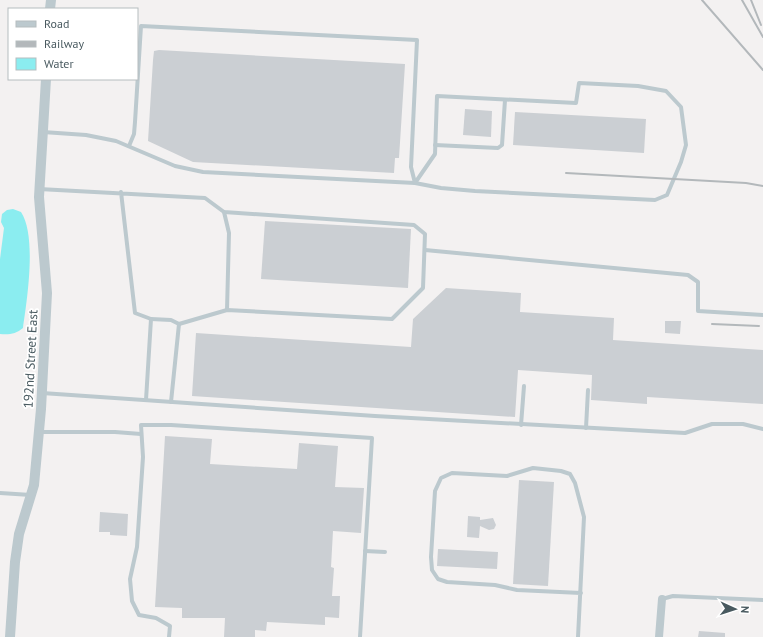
<svg xmlns="http://www.w3.org/2000/svg" width="763" height="637" font-family="'PT Sans',sans-serif">
<rect width="100%" height="100%" fill="#f3f1f1"/>
<!-- water -->
<path fill="#8bedf0" d="M13,209L21,212C37,236 27,300 23,328C16,334 9,335 0,334V259L4,228L1,222L2,214L7,210Z"/>
<!-- building -->
<g fill="#cbcfd3">
<path d="M159,50L405,64L399,158H395L394,173L193,162L148,141L153,60L154,51Z"/>
<path d="M465,109L492,111L491,137L463,135Z"/>
<path d="M515,112L646,119L644,153L513,145Z"/>
<path d="M265,221L411,229L408,288L261,279Z"/>
<path d="M446,288L521,293L520,312L614,318L613,340L763,350V404L647,397V404L591,400L592,375L518,370L515,417L192,396L196,333L411,347L413,319Z"/>
<path d="M665,321H681L680,334L665,333Z"/>
<path d="M165,436L212,439L210,464L297,469L299,443L338,446L335,487L364,488L361,533L333,531L331,567L334,568L332,596H340L339,618L325,617V625L267,622L266,631L255,630V637H224L225,618H182V608L155,607Z"/>
<path d="M519,480L554,482L548,586L513,584Z"/>
<path d="M100,512L128,514L127,536L110,535V532H99Z"/>
<path d="M468,516L480,517V520L493,518L496,525L494,529L489,530L480,526L479,538L467,537Z"/>
<path d="M438,549L498,552L497,569L437,566Z"/>
<path d="M699,631L725,633V637H698Z"/>
</g>
<g fill="none" stroke-linecap="round" stroke-linejoin="round">
<!-- service -->
<g stroke="#bcc9ce" stroke-width="4">
<path d="M43,132L86,135L116,141L175,166L203,172L415,183L441,188L475,191L655,200L667,195L681,162L686,145L681,107L666,91L638,86L579,83L576,103L437,96L435,154L415,183"/>
<path d="M435,145L498,148L502,145L505,100"/>
<path d="M129,146L134,134L135,122L141,26L417,40L411,167L415,183"/>
<path d="M39,189L205,198L224,212L414,225L425,234L423,288L392,319L227,310L179,324L171,320L151,319L135,313L121,192"/>
<path d="M224,212L229,233L227,310"/>
<path d="M425,250L688,275L698,282V311L763,315"/>
<path d="M42,393L375,416L685,433L712,424H743L763,429"/>
<path d="M146,400L151,319"/>
<path d="M171,402L179,324"/>
<path d="M521,425L524,386"/>
<path d="M586,428L588,390"/>
<path d="M40,432H115L141,434"/>
<path d="M0,493L31,495"/>
<path d="M365,551L385,552"/>
<path d="M662,599L673,596L763,600"/>
<path d="M169,637L170,626L156,618L139,615L132,601L130,579L137,547L143,457L141,425H171L372,438L360,637"/>
<path d="M578,637L584,517L575,483L570,474L561,471L533,468L507,476L452,473L441,478L435,491L431,557L432,570L438,579L447,582L495,585L517,590L581,593"/>
</g>
<!-- minor -->
<path stroke="#bcc9ce" stroke-width="8" d="M659,637L662,599"/>
<!-- tertiary -->
<g stroke="#bcc9ce" stroke-width="10">
<path d="M50,9L51,0"/>
<path d="M10,637L15,562L19,534L34,485L41,409L47,293L39,197L46,79"/>
</g>
<!-- rail -->
<g stroke="#b3b8bb" stroke-width="2">
<path d="M702,0L763,70"/>
<path d="M742,0L763,37"/>
<path d="M751,0L761,25"/>
<path d="M566,173L746,183L763,186"/>
<path d="M712,324L759,326"/>
</g>
</g>
<g text-anchor="middle" stroke-width="3.5" stroke-linejoin="round" paint-order="stroke">
<!-- street labels -->
<g font-size="13" fill="#48595f" stroke="#fff">
<text transform="translate(30 359) rotate(-87)" y="5">192nd Street East</text>
</g>
</g>
<!-- legend -->
<rect x="8" y="8" width="130" height="72" fill="#ffffff" stroke="#b6bdbf"/>
<rect x="16" y="21" width="20" height="6" fill="#bcc9ce" stroke="#b6bdbf"/>
<text x="44" y="28" font-size="12" fill="#48595f">Road</text>
<rect x="16" y="41" width="20" height="6" fill="#b3b8bb" stroke="#b6bdbf"/>
<text x="44" y="48" font-size="12" fill="#48595f">Railway</text>
<rect x="16" y="58" width="20" height="12" fill="#8bedf0" stroke="#b6bdbf"/>
<text x="44" y="68" font-size="12" fill="#48595f">Water</text>
<!-- north arrow -->
<g transform="translate(735 609) rotate(93)" stroke="#ffffff" stroke-width="3" paint-order="stroke">
<path d="M0-3L7 15L0 10L-7 15Z" fill="#48595f"/>
<text y="-6" font-size="11" font-weight="bold" text-anchor="middle" fill="#48595f">N</text>
</g>
</svg>
